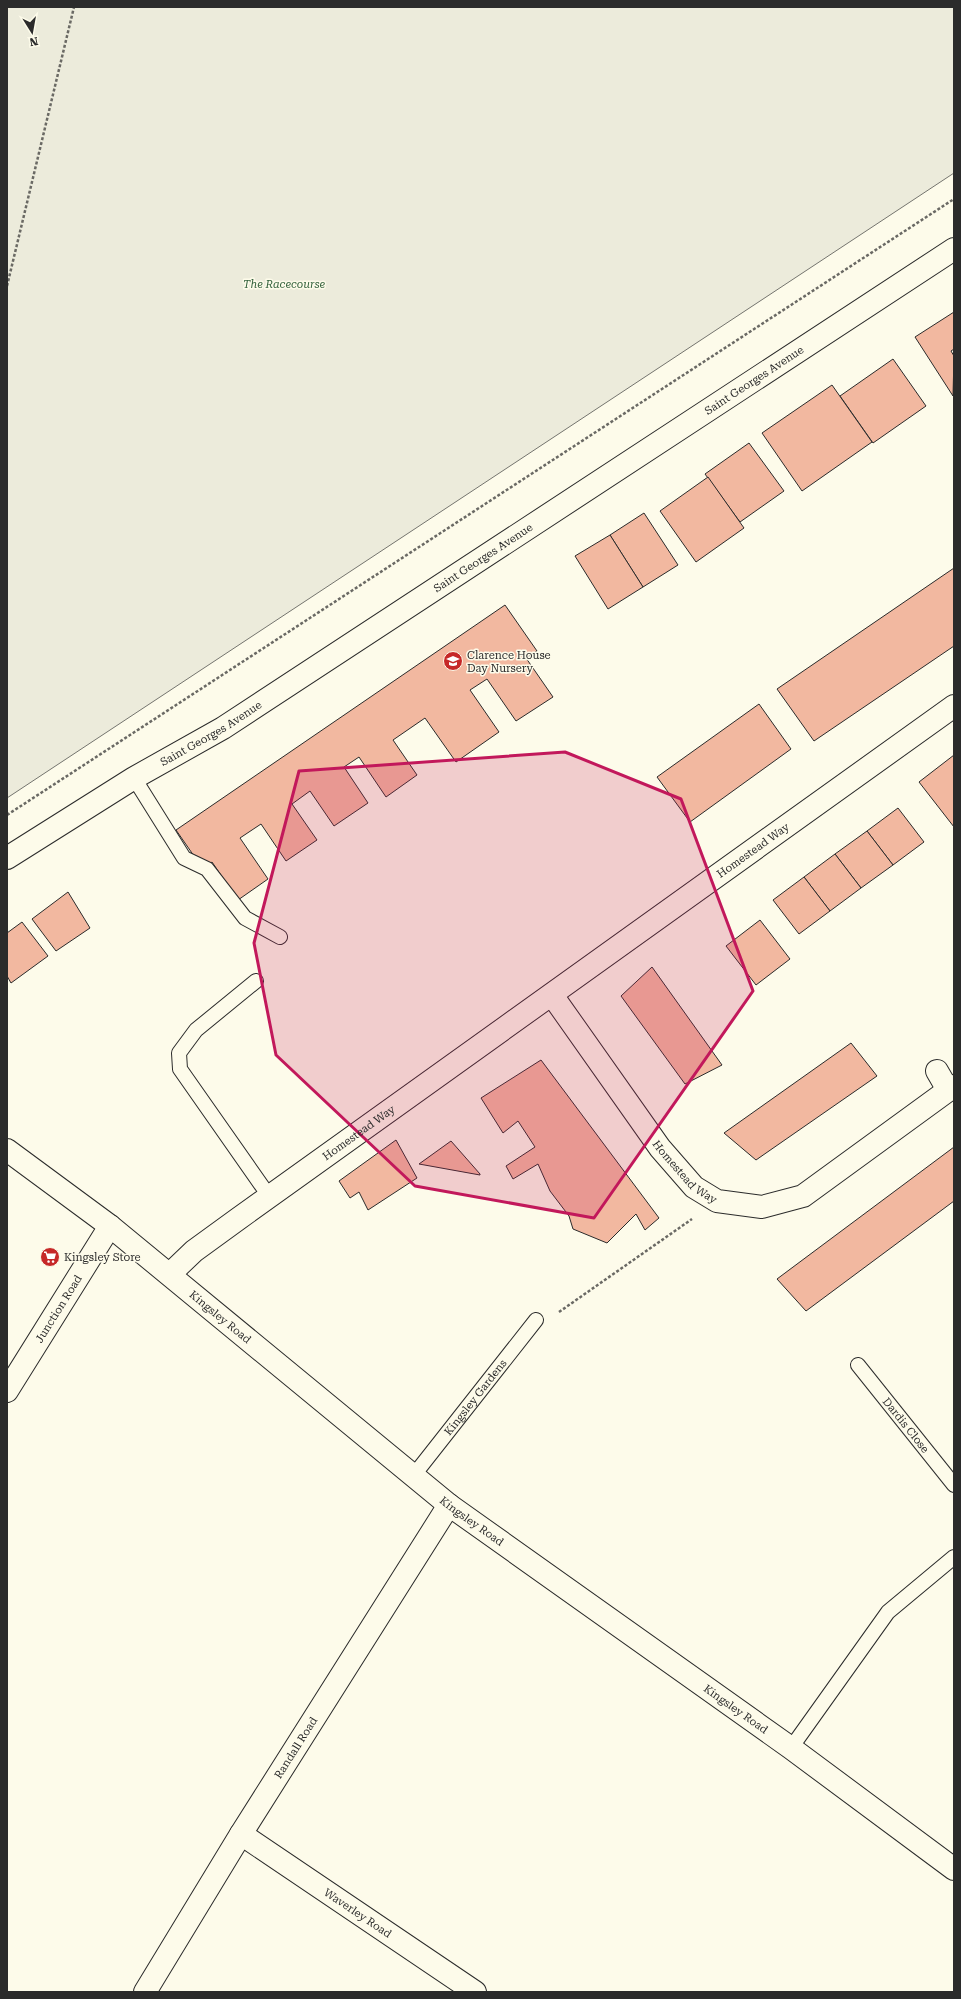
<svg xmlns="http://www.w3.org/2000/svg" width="961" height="1999" font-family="'Roboto Serif',serif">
<rect width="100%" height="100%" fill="#fdfbea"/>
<!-- green -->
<path fill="#ecebdb" stroke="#74746e" d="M7,7H954V173L7,798Z"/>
<!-- building -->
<g fill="#f2b8a0" stroke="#2b2b2b">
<path d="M954,312V349L951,351L954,356L953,396L915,337Z"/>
<path d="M893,359L926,406L873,443L840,396Z"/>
<path d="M832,385L872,442L802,491L762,433Z"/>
<path d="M749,443L784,491L740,522L705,474Z"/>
<path d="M708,477L744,528L696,562L660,511Z"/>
<path d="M644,513L678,565L643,587L610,535Z"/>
<path d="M610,535L643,587L608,609L575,556Z"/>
<path d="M954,568V646L814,741L777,689Z"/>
<path d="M505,605L537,651L526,658L553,697L516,721L487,679L470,690L499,732L456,762L425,718L393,740L417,775L386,797L359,757L344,767L368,803L334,826L310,791L292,804L317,840L286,861L261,824L240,838L268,879L238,900L212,862L203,869L176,830Z"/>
<path d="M759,704L791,749L690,822L657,777Z"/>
<path d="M954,755V827L919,782Z"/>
<path d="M898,808L924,842L893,865L867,831Z"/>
<path d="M867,831L893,865L861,888L835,854Z"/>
<path d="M835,854L861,888L830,911L804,877Z"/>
<path d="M804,877L830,911L799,934L773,900Z"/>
<path d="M68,892L90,928L56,951L32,919Z"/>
<path d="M760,920L790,959L756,985L726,946Z"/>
<path d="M22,922L48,956L11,983L7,976V933Z"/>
<path d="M652,967L722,1065L685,1084L621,996Z"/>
<path d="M851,1043L877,1076L756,1160L724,1133Z"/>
<path d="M541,1060L659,1218L645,1230L636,1214L607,1243L573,1229L569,1216L550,1191L538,1164L513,1179L506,1166L535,1147L518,1121L503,1133L481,1098Z"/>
<path d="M396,1140L417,1178L368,1210L359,1192L350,1198L339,1181Z"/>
<path d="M451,1141L480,1174V1175L419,1164Z"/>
<path d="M954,1147V1201L806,1311L777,1279Z"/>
</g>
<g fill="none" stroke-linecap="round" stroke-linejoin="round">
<!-- service casing -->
<g stroke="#2b2b2b" stroke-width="16">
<g id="service">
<path d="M134,778L184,858L207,869L245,918L280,937"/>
<path d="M256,981L196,1030L179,1053L180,1069L269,1196"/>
<path id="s1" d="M858,1365L954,1485"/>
<path id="s2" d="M414,1475L536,1320"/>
<path d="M791,1748L888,1612L954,1557"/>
</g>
</g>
<!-- minor casing -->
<g stroke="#2b2b2b" stroke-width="24">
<g id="minor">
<path id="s3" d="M552,995L660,1148L694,1187L717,1201L762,1207L803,1196L954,1086"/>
<path d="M937,1071L948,1090"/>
<path id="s4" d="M170,1274L194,1251L238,1219L954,706"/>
<path id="s5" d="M7,1391L110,1226"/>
<path id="s6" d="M241,1834L475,1992"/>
<path id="s7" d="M145,1992L241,1834L449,1505"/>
</g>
</g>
<!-- tertiary casing -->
<g stroke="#2b2b2b" stroke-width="24">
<g id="tertiary">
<path id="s8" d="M7,858L134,778L223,728L954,249"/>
</g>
</g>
<!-- primary casing -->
<g stroke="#2b2b2b" stroke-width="24">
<g id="primary">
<path id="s9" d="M7,1150L110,1226L449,1505L791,1748L954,1869"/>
</g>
</g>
<!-- path -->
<g stroke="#6a6964" stroke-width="2.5" stroke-dasharray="3 2" stroke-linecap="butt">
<path d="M7,286L74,7"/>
<path d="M7,815L954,199"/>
<path d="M559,1312L692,1219"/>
</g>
<!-- service -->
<use href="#service" stroke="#fdfbea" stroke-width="14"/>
<!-- minor -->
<use href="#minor" stroke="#fdfbea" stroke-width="22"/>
<!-- tertiary -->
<use href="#tertiary" stroke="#fdfbea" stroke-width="22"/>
<!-- primary -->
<use href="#primary" stroke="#fdfbea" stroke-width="22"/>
</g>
<!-- marked area -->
<path fill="#c2185b" fill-opacity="0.2" stroke="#c2185b" stroke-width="3" stroke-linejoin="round" d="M565,752L681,799L753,991L594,1218L415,1186L276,1055L254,943L299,771Z"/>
<!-- icons -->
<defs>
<g id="school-disc" transform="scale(1)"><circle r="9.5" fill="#c62828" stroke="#fdfbea"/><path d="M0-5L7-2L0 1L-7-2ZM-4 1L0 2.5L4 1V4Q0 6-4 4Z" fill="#fff"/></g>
<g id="supermarket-disc" transform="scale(1)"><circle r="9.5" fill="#c62828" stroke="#fdfbea"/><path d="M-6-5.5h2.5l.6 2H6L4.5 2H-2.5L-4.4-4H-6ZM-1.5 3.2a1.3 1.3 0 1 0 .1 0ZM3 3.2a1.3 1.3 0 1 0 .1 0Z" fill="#fff"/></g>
</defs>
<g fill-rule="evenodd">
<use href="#school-disc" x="453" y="661"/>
<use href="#supermarket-disc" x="50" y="1257"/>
</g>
<g text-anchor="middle" stroke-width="3" stroke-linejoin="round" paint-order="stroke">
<!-- park labels -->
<g font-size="11" font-style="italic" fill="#34623c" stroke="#fdfbea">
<text x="284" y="288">The Racecourse</text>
</g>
<!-- street labels -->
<g font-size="11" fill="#2b2b2b" stroke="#fdfbea">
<text dy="4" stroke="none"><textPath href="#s8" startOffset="887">Saint Georges Avenue</textPath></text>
<text dy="4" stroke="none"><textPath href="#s8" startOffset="563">Saint Georges Avenue</textPath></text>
<text dy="4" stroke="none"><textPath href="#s8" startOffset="239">Saint Georges Avenue</textPath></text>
<text dy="4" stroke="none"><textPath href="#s4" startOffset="721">Homestead Way</textPath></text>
<text dy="4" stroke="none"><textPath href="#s4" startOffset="236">Homestead Way</textPath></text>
<text dy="4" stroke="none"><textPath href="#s3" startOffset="222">Homestead Way</textPath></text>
<text dy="4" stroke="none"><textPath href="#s5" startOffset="97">Junction Road</textPath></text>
<text dy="4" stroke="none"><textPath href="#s9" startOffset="271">Kingsley Road</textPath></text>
<text dy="4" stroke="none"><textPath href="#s2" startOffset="99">Kingsley Gardens</textPath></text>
<text dy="4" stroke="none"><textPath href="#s1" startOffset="77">Dardis Close</textPath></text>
<text dy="4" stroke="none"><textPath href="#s9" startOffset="595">Kingsley Road</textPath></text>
<text dy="4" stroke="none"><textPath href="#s9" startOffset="919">Kingsley Road</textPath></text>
<text dy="4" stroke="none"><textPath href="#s7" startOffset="287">Randall Road</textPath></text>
<text dy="4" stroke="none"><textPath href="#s6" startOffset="141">Waverley Road</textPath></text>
</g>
<!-- poi labels -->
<g font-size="11" fill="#2b2b2b" stroke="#fdfbea" text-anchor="start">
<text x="467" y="659">Clarence House<tspan x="467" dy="13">Day Nursery</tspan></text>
<text x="64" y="1261">Kingsley Store</text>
</g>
</g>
<!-- border -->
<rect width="961" height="1999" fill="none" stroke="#2b2b2b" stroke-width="16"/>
<!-- north arrow -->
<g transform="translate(32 32) rotate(169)" stroke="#fdfbea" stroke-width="3" paint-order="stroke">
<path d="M0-3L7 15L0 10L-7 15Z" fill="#2b2b2b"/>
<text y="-6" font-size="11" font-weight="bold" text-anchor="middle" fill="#2b2b2b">N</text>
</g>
</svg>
